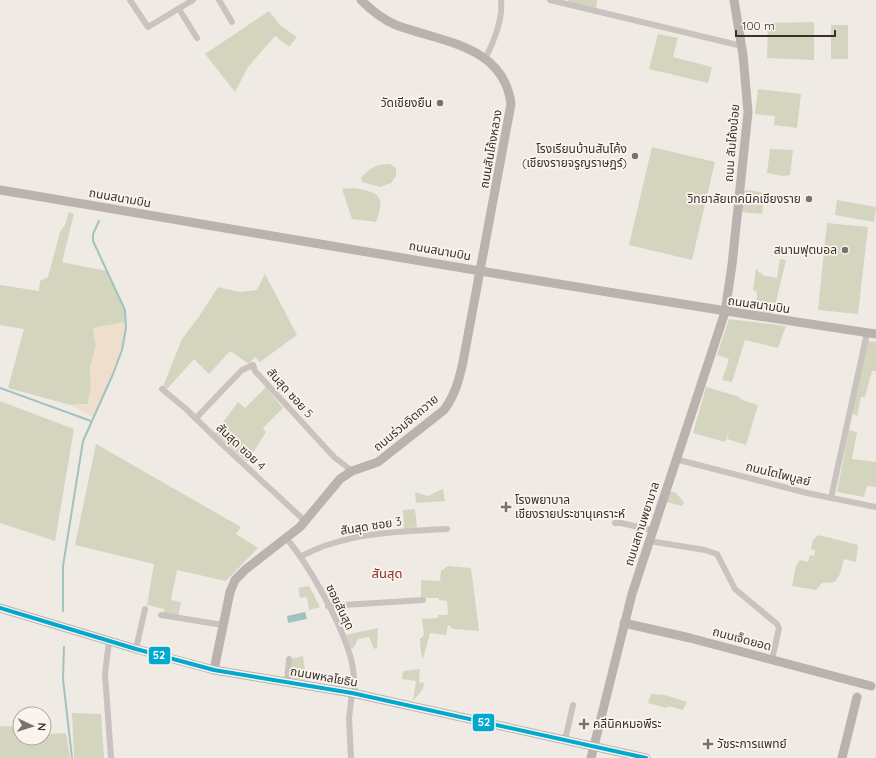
<svg xmlns="http://www.w3.org/2000/svg" width="876" height="758" font-family="Quicksand,'Noto Sans Thai',sans-serif">
<rect width="100%" height="100%" fill="#f0eae5"/>
<!-- green -->
<g fill="#d3d5bf">
<path d="M568,0H597L596,8L568,2Z"/>
<path d="M269,11L281,26L297,37L289,47L275,36L248,67L235,92L205,54Z"/>
<path d="M814,22V60L767,58L768,23Z"/>
<rect x="831" y="25" width="17" height="34"/>
<path d="M658,34L678,38L673,57L712,67L708,83L649,69Z"/>
<path d="M758,89L801,94L797,128L774,125L775,116L755,114Z"/>
<path d="M652,147L715,162L692,260L629,245Z"/>
<path d="M770,149L793,150L790,175L783,176L767,173Z"/>
<path d="M390,164L396,168V176L391,183L380,187L362,182L361,178C370,167 377,164 390,164Z"/>
<path d="M355,188C379,193 386,195 376,222L352,219L342,189Z"/>
<path d="M748,190L765,193L762,214L741,212L743,191Z"/>
<path d="M837,200L876,207L874,222L835,215Z"/>
<path d="M69,212L74,214L62,262L106,271L125,310L126,322L93,328L96,346L90,367L91,387L88,404L70,405L8,388L24,329L0,325V285L39,291L40,281L48,277L60,232L65,225Z"/>
<path d="M827,223L868,227L858,314L818,310Z"/>
<path d="M780,259L786,260L773,314L756,310L757,292L753,290L756,269H758V272L762,273V275L777,278Z"/>
<path d="M265,274L297,335L260,362L255,357L249,364L230,351L209,374L194,359L168,388L162,389L182,339L198,318L218,287L239,292L257,290Z"/>
<path d="M729,319L786,326L778,348L745,340L732,382L722,380L729,359L717,355Z"/>
<path d="M867,341L876,342V371H872L865,397H861L857,416L852,413Z"/>
<path d="M266,387L283,408L263,428L266,432L247,462L215,433L238,402L245,408Z"/>
<path d="M706,387L740,397V399L758,405L746,445L727,439L730,427L725,442L693,433Z"/>
<path d="M0,401L74,429L55,541L0,523Z"/>
<path d="M849,430L857,432L852,459L876,462V487L867,486L864,497L837,492Z"/>
<path d="M96,444L241,527L236,534L258,548L226,581L177,570L171,600L181,602L178,617L164,615V609L147,605L154,564L75,545Z"/>
<path d="M443,489L445,501L416,503L415,492L428,496Z"/>
<path d="M670,491L676,493L684,502L682,506L666,502Z"/>
<path d="M415,509L417,527L404,529L403,510Z"/>
<path d="M818,535L858,545L856,562L844,559L840,574L835,582L822,583L816,590L792,586L796,566L800,560L808,562L810,555L814,556L815,550L811,549L813,540Z"/>
<path d="M448,566L471,568L479,631L453,629L448,625L446,635L430,633L423,659L421,653L420,639L424,635L422,619L438,618V615H448L447,601L439,600V598H421V580L440,581L441,571Z"/>
<path d="M309,586L320,607L309,610L307,597L300,598L298,588Z"/>
<path d="M378,628L377,648L374,649L369,637L358,639L354,647L350,649L345,635Z"/>
<path d="M303,656L306,680L290,678V659Z"/>
<path d="M420,669L419,682L424,683L423,689L413,701L416,681L402,679L403,671Z"/>
<path d="M651,694L665,695L687,702L683,710L668,706L666,708L648,703Z"/>
<path d="M72,713L101,714L104,758H74Z"/>
<path d="M0,726L20,727V738H44V734L66,733L70,758H0Z"/>
</g>
<!-- sand -->
<path fill="#efdecc" d="M126,322L122,350L93,417L70,405L88,404L91,387L90,367L96,346L93,328Z"/>
<!-- water -->
<path fill="#a1c3be" d="M305,612L307,619L288,623L287,616Z"/>
<g fill="none" stroke-linecap="round" stroke-linejoin="round">
<!-- stream -->
<g stroke="#a1c3be" stroke-width="2">
<path d="M0,388L91,421"/>
<path d="M63,611V566L83,441L113,374L122,350L126,328L125,310L93,241V234L99,221"/>
<path d="M64,647L63,679L72,758"/>
</g>
<!-- street -->
<g stroke="#c9c2be" stroke-width="6">
<path d="M130,0L148,27L193,0"/>
<path d="M219,0L232,22"/>
<path d="M550,0L742,46"/>
<path d="M179,9L197,38"/>
<path d="M486,57C494,41 503,18 501,0"/>
<path d="M162,389L185,408L223,445L305,521"/>
<path d="M196,418L242,370L253,365L255,371L334,457L352,471"/>
<path d="M675,459L807,493L876,507"/>
<path d="M831,498L867,333"/>
<path d="M615,523H621L652,530"/>
<path d="M286,538C310,566 344,628 352,663C354,673 355,684 355,694"/>
<path d="M649,541L705,550L717,554L735,589L777,624L779,628L772,660"/>
<path d="M301,556C310,552 318,548 327,545C365,532 408,531 447,529"/>
<path d="M328,606L423,600"/>
<path d="M161,615L223,625"/>
<path d="M109,641L105,674L111,758"/>
<path d="M136,649L145,609"/>
<path d="M287,682L289,659"/>
<path d="M565,740L573,705"/>
<path d="M351,758L349,718L352,693"/>
</g>
<!-- secondary -->
<g stroke="#bab2ae" stroke-width="9">
<path d="M0,190C292,239 583,290 876,334"/>
<path d="M0,608L136,649L214,670L352,693L646,758"/>
<path d="M624,623L690,638L871,686"/>
<path d="M214,670L230,592L235,580L246,569L300,527L340,479L352,471L378,462L444,410C455,395 459,380 463,362L511,104C504,45 441,42 396,25C382,19 371,10 361,0"/>
<path d="M591,758L632,594L725,312L732,265L748,112L743,55L734,0"/>
<path d="M842,758L857,697"/>
</g>
<!-- bus-1 casing -->
<g stroke="#fbf3ee" stroke-width="7">
<path id="bus-1" d="M0,608L136,649L214,670L352,693L646,758"/>
</g>
<!-- bus-1 -->
<use href="#bus-1" stroke="#00a9ce" stroke-width="4"/>
</g>
<!-- markers -->
<g fill="#7a706c" stroke="#fbf3ee" stroke-width="1.5">
<circle cx="440" cy="103" r="4"/>
<circle cx="635" cy="156" r="4"/>
<circle cx="809" cy="199" r="4"/>
<circle cx="845" cy="250" r="4"/>
<path d="M504 501h4v4h4v4h-4v4h-4v-4h-4v-4h4z"/>
<path d="M582 718h4v4h4v4h-4v4h-4v-4h-4v-4h4z"/>
<path d="M706 738h4v4h4v4h-4v4h-4v-4h-4v-4h4z"/>
</g>
<g text-anchor="middle" stroke-width="3.5" stroke-linejoin="round" paint-order="stroke">
<!-- poi labels -->
<g font-size="12" fill="#3b2e2b" stroke="#fbf3ee" text-anchor="end">
<text x="432" y="107">วัดเชียงยืน</text>
<text x="627" y="153">โรงเรียนบ้านสันโค้ง<tspan x="627" dy="14">(เชียงรายจรูญราษฎร์)</tspan></text>
<text x="801" y="203">วิทยาลัยเทคนิคเชียงราย</text>
<text x="837" y="254">สนามฟุตบอล</text>
<text x="515" y="504" text-anchor="start">โรงพยาบาล<tspan x="515" dy="14">เชียงรายประชานุเคราะห์</tspan></text>
<text x="593" y="728" text-anchor="start">คลีนิคหมอพีระ</text>
<text x="717" y="748" text-anchor="start">วัชระการแพทย์</text>
</g>
<!-- street labels -->
<g font-size="12" fill="#3b2e2b" stroke="#fbf3ee">
<text transform="translate(732 143) rotate(-85)" y="4">ถนน สันโค้งน้อย</text>
<text transform="translate(491 149) rotate(-80)" y="4">ถนนสันโค้งหลวง</text>
<text transform="translate(120 198) rotate(10)" y="4">ถนนสนามบิน</text>
<text transform="translate(440 251) rotate(10)" y="4">ถนนสนามบิน</text>
<text transform="translate(759 305) rotate(8)" y="4">ถนนสนามบิน</text>
<text transform="translate(290 393) rotate(48)" y="4">สันสุด ซอย 5</text>
<text transform="translate(406 423) rotate(-40)" y="4">ถนนร่วมจิตถวาย</text>
<text transform="translate(241 447) rotate(43)" y="4">สันสุด ซอย 4</text>
<text transform="translate(778 474) rotate(14)" y="4">ถนนโตไพบูลย์</text>
<text transform="translate(642 524) rotate(-72)" y="4">ถนนสถานพยาบาล</text>
<text transform="translate(371 526) rotate(-9)" y="4">สันสุด ซอย 3</text>
<text transform="translate(340 607) rotate(64)" y="4">ซอยสันสุด</text>
<text transform="translate(742 639) rotate(15)" y="4">ถนนเจ็ดยอด</text>
<text transform="translate(324 677) rotate(10)" y="4">ถนนพหลโยธิน</text>
</g>
<!-- neighbourhood labels -->
<g font-size="13" fill="#8b2e22" stroke="#fbf3ee">
<text x="387" y="578">สันสุด</text>
</g>
</g>
<g stroke="#fbf3ee" stroke-width="1.5">
<rect x="148" y="646" width="23" height="19" rx="4" fill="#00a9ce"/>
<rect x="472" y="713" width="23" height="19" rx="4" fill="#00a9ce"/>
</g>
<g font-size="11" text-anchor="middle" font-weight="bold" fill="#fff">
<text x="159" y="659">52</text>
<text x="484" y="726">52</text>
</g>
<!-- north arrow -->
<g transform="translate(32 726) rotate(94)"><circle r="19" fill="#fbf3ee" stroke="#aea4a0"/>
<path d="M0-3L7 15L0 10L-7 15Z" fill="#7a706c"/>
<text y="-6" font-size="11" font-weight="bold" text-anchor="middle" fill="#3b2e2b">N</text>
</g>
<!-- scale -->
<path d="M736 30v6h99v-6" fill="none" stroke="#3b2e2b" stroke-width="2"/>
<text x="742" y="30" font-size="12" fill="#3b2e2b" stroke="#fbf3ee" stroke-width="3" paint-order="stroke">100 m</text>
</svg>
